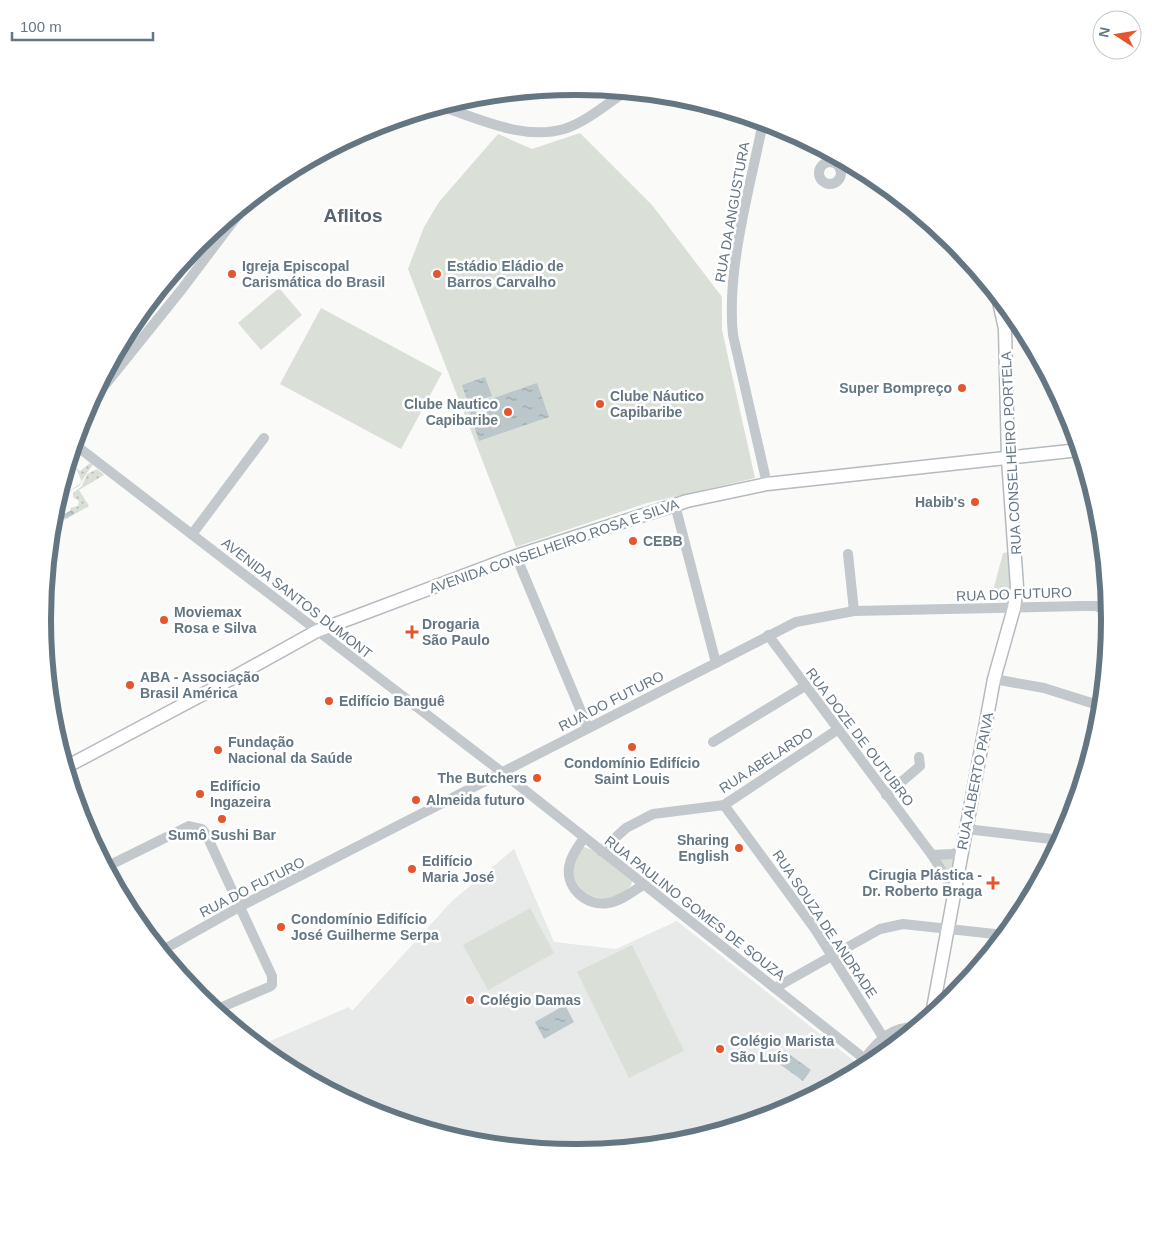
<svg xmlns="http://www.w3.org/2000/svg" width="1152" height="1239" font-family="Arial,sans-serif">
<defs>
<pattern id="grass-dots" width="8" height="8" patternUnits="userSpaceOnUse" patternTransform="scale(1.25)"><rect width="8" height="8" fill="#dadfd7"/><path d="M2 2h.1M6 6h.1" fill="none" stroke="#b4b9b4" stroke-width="1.8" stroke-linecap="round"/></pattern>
<pattern id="water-ripples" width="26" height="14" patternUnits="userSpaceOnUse" patternTransform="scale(1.25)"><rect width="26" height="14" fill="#bbc7cb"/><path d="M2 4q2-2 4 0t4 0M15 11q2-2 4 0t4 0" fill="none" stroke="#9ca6aa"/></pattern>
</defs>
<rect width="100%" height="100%" fill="#fafaf8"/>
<!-- built -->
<path fill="#e8e9e9" d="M514,849L554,942L616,949L677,921L863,1068L780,1112L680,1143L576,1153L472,1143L372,1112L279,1063L259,1046L349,1007L352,1011L452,901Z"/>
<!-- grass -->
<g fill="url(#grass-dots)">
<path d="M90,463L93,465C87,472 84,477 80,485L66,494L82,482L76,468L80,471Z"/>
<path d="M97,469L104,475L79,490L89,506L52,527L73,514L70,508L78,506L79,501L73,497V493L82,486L87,474Z"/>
</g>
<!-- park -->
<g fill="#dadfd7">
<path d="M580,133L652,205L722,297V330L755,478L647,503L516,547L408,269L424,227L439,202L498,134L532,149Z"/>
<path d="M279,288L302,315L261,350L238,323Z"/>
<path d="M321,308L442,373L401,449L280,384Z"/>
<path d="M1010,552L1013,578L1009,597L1005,600L990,602L1003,553Z"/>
<path d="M584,847L593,850L629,879L632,881L631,886C592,923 552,868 584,847Z"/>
<path d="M962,850L955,891L932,855Z"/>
<path d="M530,908L554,953L488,990L463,945Z"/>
<path d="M632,945L684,1051L629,1078L577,972Z"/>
<path d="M913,1029L878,1058C878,1038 897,1034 913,1029Z"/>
</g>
<!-- water -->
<g fill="url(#water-ripples)">
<path d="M485,377L492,396L468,403L462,385Z"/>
<path d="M537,383L549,417L479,441L468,407Z"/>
<path d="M72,510L74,514L56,523L54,519Z"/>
<path d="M565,1005L574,1022L544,1039L535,1022Z"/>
<path d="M782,1049L811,1070L803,1081L774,1060Z"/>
</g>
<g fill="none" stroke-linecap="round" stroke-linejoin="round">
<!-- major casing -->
<g stroke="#b5babe" stroke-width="15">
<g id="major">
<path d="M66,767L209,691L317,631L516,556L687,501L767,484L1079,450"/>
<path d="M932,1014L994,679L1014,608L1017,587L1008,459L1005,329L998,297"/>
</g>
</g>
<!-- minor -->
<g stroke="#c3c8cc" stroke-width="10">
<path d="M440,106C478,118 523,141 564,129C586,122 607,104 626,91"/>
<path d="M763,122C750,188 726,269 733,335L767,484"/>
<circle cx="830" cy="173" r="11"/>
<path d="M840,169L854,166"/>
<path d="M1005,329L1021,325"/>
<path d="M88,406L182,289L247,203"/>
<path d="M74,444L503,773L871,1064"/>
<path d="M675,505L716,663"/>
<path d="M193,533L264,438"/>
<path d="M848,554L854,611"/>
<path d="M516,556L588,728"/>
<path d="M768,635L932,855L954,891"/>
<path d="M994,679L1044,688L1101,706"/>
<path d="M713,742L805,686"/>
<path d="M63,758L80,813"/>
<path d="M886,795L920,766L919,757"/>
<path d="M724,805L815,929L883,1037"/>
<path d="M966,829L1060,840"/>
<path d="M583,839C579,846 572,854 570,863C563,886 586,907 608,903C621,901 632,892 643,885"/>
<path d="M601,851L626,828L653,814L724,805L837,730"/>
<path d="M932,855L952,854L962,851"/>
<path d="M106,867L189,826L202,829L206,834L272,976V985L269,987L215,1010"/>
<path d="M161,951L241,906L796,622L854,611L1082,606H1096L1109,611"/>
<path d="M775,988L880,929L903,924L1004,935"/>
<path d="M864,1059C880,1039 890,1027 917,1027"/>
</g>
<!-- major -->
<use href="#major" stroke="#fff" stroke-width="12"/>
</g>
<!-- markers -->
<g fill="#e4572e" stroke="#fff" stroke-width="2">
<circle cx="232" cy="274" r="5"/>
<circle cx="437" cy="274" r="5"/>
<circle cx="962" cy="388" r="5"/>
<circle cx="600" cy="404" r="5"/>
<circle cx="508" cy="412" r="5"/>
<circle cx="975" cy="502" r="5"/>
<circle cx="633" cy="541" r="5"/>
<circle cx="164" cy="620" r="5"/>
<path d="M409.5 624.5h5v5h5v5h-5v5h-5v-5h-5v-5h5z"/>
<circle cx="130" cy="685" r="5"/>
<circle cx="329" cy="701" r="5"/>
<circle cx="632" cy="747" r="5"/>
<circle cx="218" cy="750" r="5"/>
<circle cx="537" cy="778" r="5"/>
<circle cx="200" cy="794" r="5"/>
<circle cx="416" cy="800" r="5"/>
<circle cx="222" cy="819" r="5"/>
<circle cx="739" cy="848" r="5"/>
<circle cx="412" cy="869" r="5"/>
<path d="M990.5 875.5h5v5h5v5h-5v5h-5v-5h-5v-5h5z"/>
<circle cx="281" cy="927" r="5"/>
<circle cx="470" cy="1000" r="5"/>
<circle cx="720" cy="1049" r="5"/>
</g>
<g text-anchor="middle" stroke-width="5" stroke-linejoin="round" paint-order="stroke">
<!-- street labels -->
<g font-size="14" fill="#657683" stroke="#fff">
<text transform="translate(732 212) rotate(-80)" y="5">RUA DA ANGUSTURA</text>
<text transform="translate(1011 453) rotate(-93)" y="5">RUA CONSELHEIRO PORTELA</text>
<text transform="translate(554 546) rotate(-19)" y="5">AVENIDA CONSELHEIRO ROSA E SILVA</text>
<text transform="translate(1014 594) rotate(-2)" y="5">RUA DO FUTURO</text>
<text transform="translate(297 598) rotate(38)" y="5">AVENIDA SANTOS DUMONT</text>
<text transform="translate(611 701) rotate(-27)" y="5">RUA DO FUTURO</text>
<text transform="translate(860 737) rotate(53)" y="5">RUA DOZE DE OUTUBRO</text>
<text transform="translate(766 760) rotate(-33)" y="5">RUA ABELARDO</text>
<text transform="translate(975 781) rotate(-79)" y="5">RUA ALBERTO PAIVA</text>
<text transform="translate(252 887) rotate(-27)" y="5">RUA DO FUTURO</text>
<text transform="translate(695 908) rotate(38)" y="5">RUA PAULINO GOMES DE SOUZA</text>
<text transform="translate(825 924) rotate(56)" y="5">RUA SOUZA DE ANDRADE</text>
</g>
<!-- poi labels -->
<g font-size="14" font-weight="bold" fill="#657683" stroke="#fff" text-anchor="start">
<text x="242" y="271">Igreja Episcopal<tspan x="242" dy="16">Carismática do Brasil</tspan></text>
<text x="447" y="271">Estádio Eládio de<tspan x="447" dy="16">Barros Carvalho</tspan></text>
<text x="952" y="393" text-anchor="end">Super Bompreço</text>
<text x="610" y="401">Clube Náutico<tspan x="610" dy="16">Capibaribe</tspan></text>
<text x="498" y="409" text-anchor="end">Clube Nautico<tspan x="498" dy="16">Capibaribe</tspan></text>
<text x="965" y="507" text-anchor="end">Habib's</text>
<text x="643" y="546">CEBB</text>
<text x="174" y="617">Moviemax<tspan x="174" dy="16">Rosa e Silva</tspan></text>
<text x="422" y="629">Drogaria<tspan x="422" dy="16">São Paulo</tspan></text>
<text x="140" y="682">ABA - Associação<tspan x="140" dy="16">Brasil América</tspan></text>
<text x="339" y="706">Edifício Banguê</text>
<text x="228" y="747">Fundação<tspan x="228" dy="16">Nacional da Saúde</tspan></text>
<text x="632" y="768" text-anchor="middle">Condomínio Edifício<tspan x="632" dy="16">Saint Louis</tspan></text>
<text x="527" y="783" text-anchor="end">The Butchers</text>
<text x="210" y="791">Edifício<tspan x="210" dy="16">Ingazeira</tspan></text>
<text x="426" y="805">Almeida futuro</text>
<text x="222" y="840" text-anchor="middle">Sumô Sushi Bar</text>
<text x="729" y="845" text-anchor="end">Sharing<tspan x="729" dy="16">English</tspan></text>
<text x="422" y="866">Edifício<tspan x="422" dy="16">Maria José</tspan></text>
<text x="982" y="880" text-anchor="end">Cirugia Plástica -<tspan x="982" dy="16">Dr. Roberto Braga</tspan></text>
<text x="291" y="924">Condomínio Edifício<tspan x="291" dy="16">José Guilherme Serpa</tspan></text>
<text x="480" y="1005">Colégio Damas</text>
<text x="730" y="1046">Colégio Marista<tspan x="730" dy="16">São Luís</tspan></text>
</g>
<!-- district labels -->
<g font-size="19" font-weight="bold" fill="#57646e" stroke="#fff">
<text x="353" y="222">Aflitos</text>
</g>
</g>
<!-- crop -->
<path d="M0 0H1152V1239H0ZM575 95H577A524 524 0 0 1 1101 619V620A524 524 0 0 1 577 1144H575A524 524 0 0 1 51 620V619A524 524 0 0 1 575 95Z" fill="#fff" fill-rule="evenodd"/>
<path fill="none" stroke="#657683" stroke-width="6" d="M575 95H577A524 524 0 0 1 1101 619V620A524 524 0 0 1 577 1144H575A524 524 0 0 1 51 620V619A524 524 0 0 1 575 95Z"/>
<!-- north arrow -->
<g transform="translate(1117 35) rotate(282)"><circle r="24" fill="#ffffff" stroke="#c1c8cd"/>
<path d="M0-4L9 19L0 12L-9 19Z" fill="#e4572e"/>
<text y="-8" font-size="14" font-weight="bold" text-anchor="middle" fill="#657683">N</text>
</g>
<!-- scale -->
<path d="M12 32v8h141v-8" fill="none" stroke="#657683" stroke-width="2.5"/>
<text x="20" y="32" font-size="15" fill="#657683" stroke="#ffffff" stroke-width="4" paint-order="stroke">100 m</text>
</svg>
